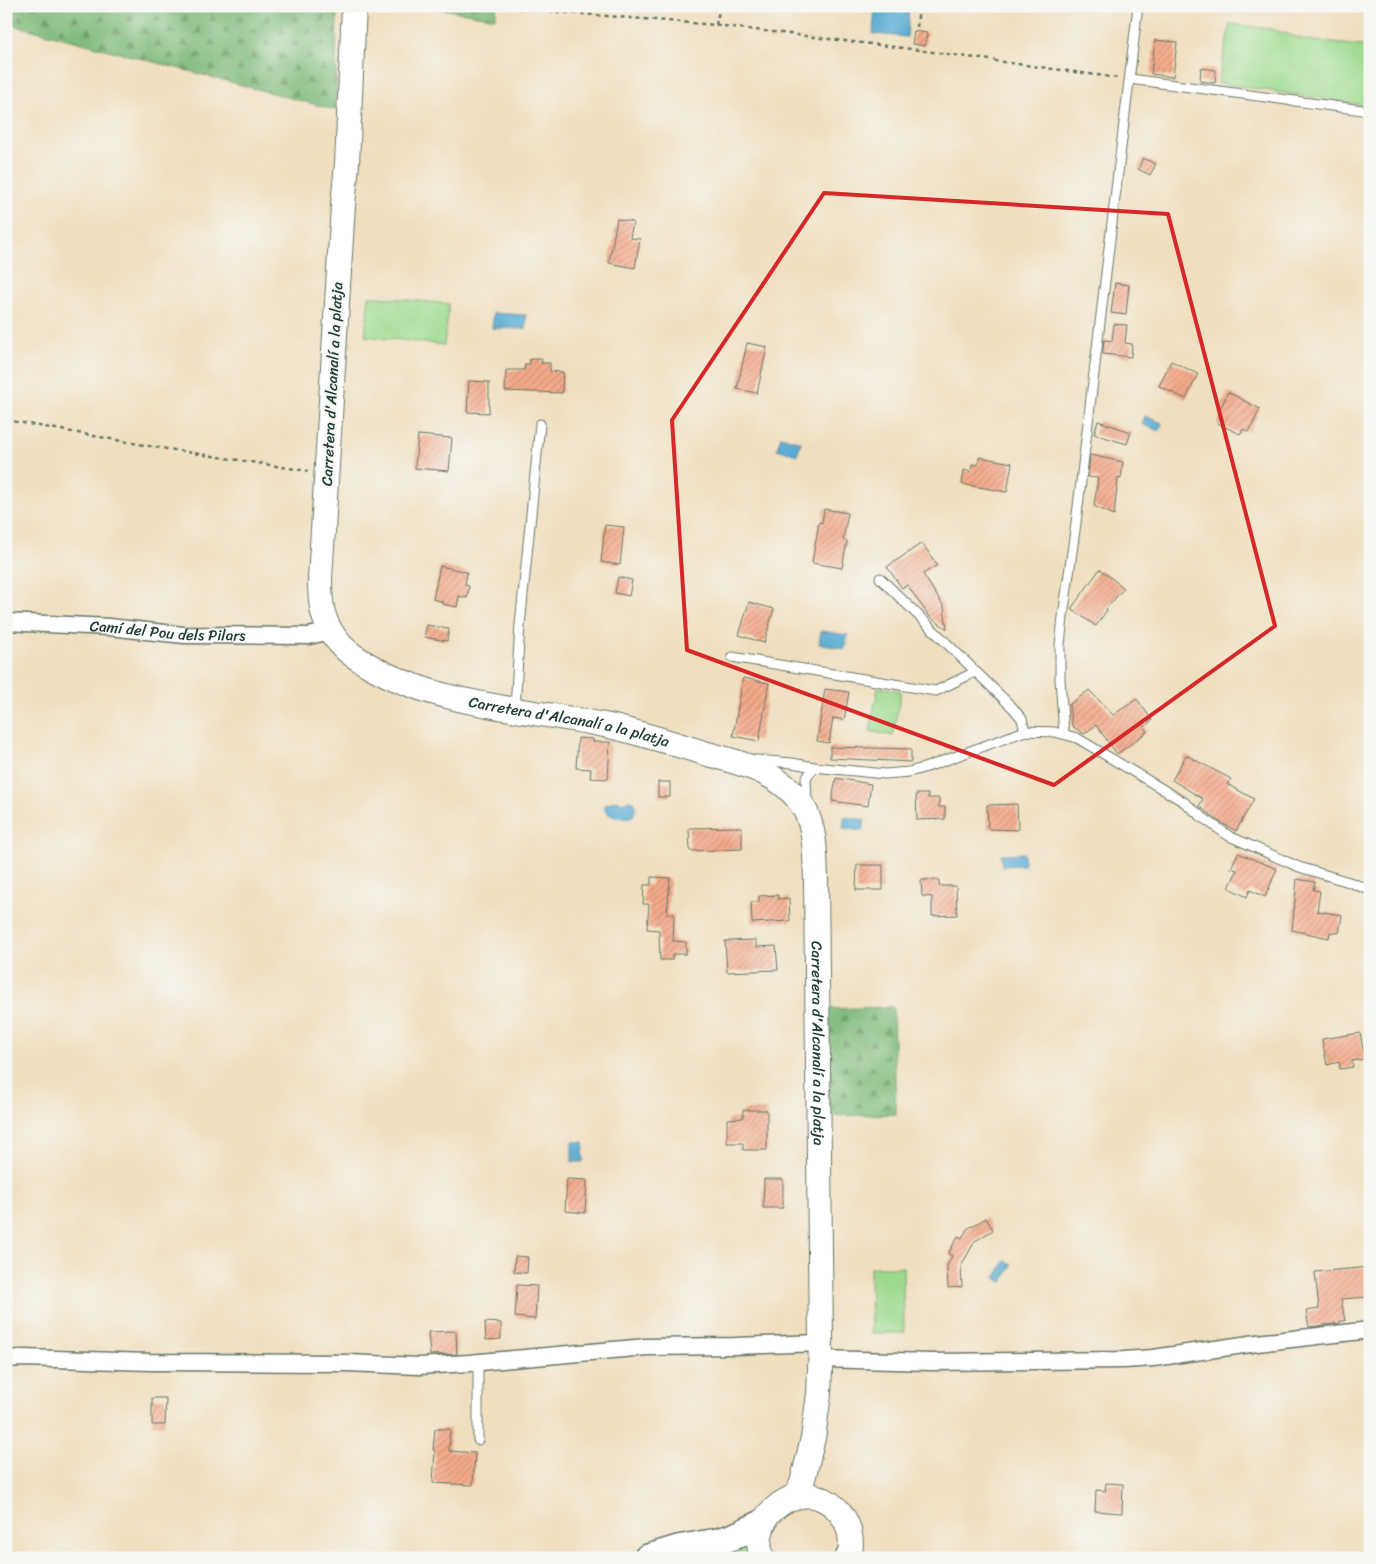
<svg xmlns="http://www.w3.org/2000/svg" width="1376" height="1564" font-family="Sriracha,sans-serif">
<defs>
<pattern id="forest-firs" width="22" height="20" patternUnits="userSpaceOnUse" patternTransform="scale(1.25)"><rect width="22" height="20" fill="#7eba79"/><path d="M5 1l3.5 6h-7zM16 11l3.5 6h-7z" fill="#679864"/></pattern>
<pattern id="building-hatch" width="6" height="6" patternUnits="userSpaceOnUse" patternTransform="scale(1.25)"><rect width="6" height="6" fill="#f6ac8c"/><path d="M-1 1l2-2M0 6l6-6M5 7l2-2" fill="none" stroke="#c78d73"/></pattern>
</defs>
<rect width="100%" height="100%" fill="#f6f6f2"/>
<filter id="ink" filterUnits="userSpaceOnUse"><feTurbulence type="fractalNoise" baseFrequency=".02" numOctaves="2"/><feDisplacementMap in="SourceGraphic" scale="10" xChannelSelector="R" yChannelSelector="G"/><feConvolveMatrix kernelMatrix="1 2 1 2 8 2 1 2 1" color-interpolation-filters="sRGB"/></filter>
<filter id="wash" filterUnits="userSpaceOnUse"><feTurbulence type="fractalNoise" baseFrequency=".0096" numOctaves="4" result="noise"/><feDisplacementMap in="SourceGraphic" scale="20" xChannelSelector="R" yChannelSelector="G"/><feGaussianBlur stdDeviation="1.12" result="paint"/><feColorMatrix in="noise" values="0 0 0 0 0 0 0 0 0 0 0 0 0 0 0 0 0 1.4 0 .05"/><feComposite in="paint" operator="in"/></filter>
<g filter="url(#wash)">
<rect width="100%" height="100%" fill="#f0dfbf"/>
<!-- grass -->
<g fill="#9dda8e" stroke="#5e8c61">
<path d="M1230,24L1271,29L1306,40L1370,47V106L1218,83Z"/>
<path d="M369,296L449,304L444,345L365,336Z"/>
<path d="M878,687L901,691L893,736L870,731Z"/>
<path d="M870,1267H903L904,1333H871Z"/>
<path d="M747,1541L751,1558H667Z"/>
</g>
<!-- forest -->
<g fill="url(#forest-firs)" stroke="#4e7c56">
<path d="M6,6H337L336,110L6,23Z"/>
<path d="M424,6H497L495,18Z"/>
<path d="M893,1007L896,1114L828,1116L826,1009Z"/>
</g>
<!-- water -->
<g fill="#57aad3" stroke="#3b7484">
<path d="M875,6H909L907,37L873,34Z"/>
<path d="M493,313L526,315V329L492,328Z"/>
<path d="M1145,416L1162,423L1159,431L1142,424Z"/>
<path d="M781,436L801,442L797,455L777,449Z"/>
<path d="M821,631L848,635L845,649L819,644Z"/>
<path d="M616,800L623,803L629,800L634,801L636,807L633,816C623,819 609,819 604,808L606,804Z"/>
<path d="M844,817L865,820L863,831L843,828Z"/>
<path d="M1024,853V865L1002,866L1001,854Z"/>
<path d="M572,1142H584L583,1162H572Z"/>
<path d="M1005,1261L1012,1264L1003,1282L995,1278Z"/>
</g>
<g id="blocks">
<!-- building -->
<g fill="url(#building-hatch)">
<path d="M914,31L927,33L925,46L912,44Z"/>
<path d="M1155,40L1177,42L1173,77L1151,74Z"/>
<path d="M1201,68L1216,70L1215,83L1200,81Z"/>
<path d="M1143,158L1156,164L1150,175L1138,169Z"/>
<path d="M617,219L633,222L630,238L640,239L635,268L609,263Z"/>
<path d="M1115,283L1129,285L1126,315L1111,313Z"/>
<path d="M1114,324L1127,325L1125,343L1132,344L1131,357L1103,354L1104,340L1112,341Z"/>
<path d="M747,343L767,347L757,393L737,389Z"/>
<path d="M530,359H542L541,363H550V371L563,372L562,393L505,391L506,370H524L525,364H530Z"/>
<path d="M1171,361L1198,374L1186,399L1159,386Z"/>
<path d="M469,381L489,382V413L467,412Z"/>
<path d="M1228,392L1260,409L1249,432L1243,429L1240,434L1217,423L1220,416V409Z"/>
<path d="M1098,421L1131,432L1127,444L1094,434Z"/>
<path d="M418,435L452,438L449,471L415,468Z"/>
<path d="M1090,455L1123,462L1121,479L1118,478L1114,515L1094,506L1098,478L1088,477Z"/>
<path d="M979,457L1012,463L1007,492L962,484L964,470L971,472L972,464L978,465Z"/>
<path d="M824,509L848,513L843,540L847,541L842,568L812,563L819,522L822,523Z"/>
<path d="M605,525L624,527L620,565L601,562Z"/>
<path d="M922,543L937,565L923,574L944,607L947,629L929,616L907,585L902,588L887,567Z"/>
<path d="M440,566L467,572L465,585L469,586L467,598L459,596L457,607L442,604L443,602L433,599Z"/>
<path d="M1100,569L1124,588L1106,609L1107,610L1096,626L1071,609Z"/>
<path d="M618,577L632,580L629,596L615,593Z"/>
<path d="M749,602L774,609L764,643L739,635Z"/>
<path d="M427,625L449,629L447,641L424,637Z"/>
<path d="M743,678L769,683L759,741L733,736Z"/>
<path d="M825,689L849,692L844,720L833,718L829,743L817,741Z"/>
<path d="M1089,690L1113,715L1137,699L1152,720L1144,727L1147,732L1117,754L1096,725L1084,734L1072,726L1069,705Z"/>
<path d="M578,738L593,739V742H610L608,779L590,778L591,769L576,768Z"/>
<path d="M830,747L911,749V762L830,758Z"/>
<path d="M1186,755L1231,779L1227,784L1254,799L1236,831L1220,822L1199,806L1203,799L1172,780Z"/>
<path d="M836,778L871,784L868,806L832,801Z"/>
<rect x="658" y="782" width="12" height="15"/>
<path d="M916,794H928V798H939V807H945V819L917,820Z"/>
<path d="M1017,804L1018,830L988,829L987,805Z"/>
<path d="M742,827V849L690,851L689,828Z"/>
<path d="M1238,853L1277,869L1265,897L1250,890L1247,897L1229,888L1237,870L1231,868Z"/>
<path d="M857,865H883V890H856Z"/>
<path d="M651,877L670,878L667,914H674L673,941L686,942V954H672V960H660L659,930L647,929L649,904H643L644,885H651Z"/>
<path d="M1297,879L1315,882L1313,890L1320,891L1317,911L1342,915L1339,933L1330,932L1329,938L1292,930Z"/>
<path d="M921,880H939V886H956L957,915L932,916V897L922,896Z"/>
<path d="M778,895V899L789,898L790,921L752,923L751,902H759V896Z"/>
<path d="M756,940V947L776,946L778,970L727,972L725,941Z"/>
<path d="M1360,1033L1365,1059L1352,1061L1353,1067L1340,1069L1339,1062L1327,1065L1322,1039Z"/>
<path d="M743,1110H767V1150H743V1143H727V1119L743,1118Z"/>
<path d="M567,1179L587,1180L585,1213L565,1211Z"/>
<path d="M764,1179H783V1208H763Z"/>
<path d="M986,1218L993,1230L975,1241L961,1266L962,1287L948,1288L947,1266L952,1256L948,1254L958,1236L962,1238L967,1229Z"/>
<path d="M515,1256L528,1257L527,1273L514,1272Z"/>
<path d="M1370,1267V1297L1341,1299L1345,1321H1340V1323L1309,1327L1306,1311L1319,1309L1315,1272Z"/>
<path d="M517,1285L537,1286L535,1319L515,1317Z"/>
<path d="M485,1322L501,1323V1339L486,1340Z"/>
<path d="M456,1331L457,1354L430,1355L428,1332Z"/>
<path d="M152,1398H166L165,1425H152Z"/>
<path d="M435,1429H450L449,1451L475,1453L473,1485L433,1483L435,1451L433,1450Z"/>
<path d="M1106,1483L1123,1484L1122,1513L1095,1511L1096,1490L1105,1491Z"/>
</g>
</g>
</g>
<g filter="url(#ink)">
<use href="#blocks" fill-opacity="0" stroke="#687665" stroke-width="1"/>
<g fill="none" stroke-linecap="round" stroke-linejoin="round">
<!-- service casing -->
<g stroke="#687665" stroke-width="11">
<g id="service">
<path d="M1130,79L1370,111"/>
<path d="M880,578L1013,708L1022,719L1025,731"/>
<path d="M732,657L936,691L975,672"/>
<path d="M515,709L520,625L540,424"/>
<path d="M1064,734L1060,679V645L1063,617L1076,523L1138,6"/>
<path d="M756,760L792,763L814,767L885,774L909,772L927,767L1025,731L1055,732L1077,738L1184,802L1202,817L1229,836L1299,867L1349,882L1370,890"/>
<path d="M807,801L806,779L814,767"/>
<path d="M478,1363V1440"/>
</g>
</g>
<!-- minor casing -->
<g stroke="#687665" stroke-width="19">
<g id="minor">
<path id="s1" d="M6,622L109,627L184,635L309,636L330,631"/>
<path d="M6,1359L23,1358L150,1362L347,1363L419,1366L469,1363L646,1347L735,1346L821,1343"/>
<path d="M820,1359L931,1362L1124,1360L1153,1358L1257,1343L1370,1330"/>
</g>
</g>
<!-- secondary casing -->
<g stroke="#687665" stroke-width="26">
<g id="secondary">
<path id="s2" d="M354,6L347,164L343,205L320,579C320,606 322,624 341,645C349,654 361,661 372,667C443,707 530,709 609,726C641,733 672,743 704,753C740,763 783,772 804,808C816,830 815,856 816,881L821,1343L819,1394L813,1438L802,1483L797,1494L791,1498"/>
<path d="M762,1558C758,1548 759,1538 762,1528C763,1520 768,1514 774,1509C811,1475 861,1511 849,1558"/>
</g>
</g>
<!-- primary casing -->
<g stroke="#687665" stroke-width="29">
<g id="primary">
<path d="M849,1557V1558"/>
<path d="M647,1558L680,1548L720,1541L735,1536L763,1523"/>
</g>
</g>
<!-- path -->
<g stroke="#687665" stroke-width="2.5" stroke-dasharray="4 4" stroke-linecap="butt">
<path d="M485,6L716,25L911,49L1118,78"/>
<path d="M716,25L720,6"/>
<path d="M917,27L919,6"/>
<path d="M6,420L155,447L308,471"/>
</g>
<!-- service -->
<use href="#service" stroke="#fff" stroke-width="9"/>
<!-- minor -->
<use href="#minor" stroke="#fff" stroke-width="16"/>
<!-- secondary -->
<use href="#secondary" stroke="#fff" stroke-width="24"/>
<!-- primary -->
<use href="#primary" stroke="#fff" stroke-width="26"/>
</g>
</g>
<!-- marked area -->
<path fill="none" stroke="#d62828" stroke-width="4" stroke-linejoin="round" d="M824,193L1168,214L1275,626L1054,785L687,650L672,420Z"/>
<g text-anchor="middle" stroke-width="4.5" stroke-linejoin="round" paint-order="stroke">
<!-- street labels -->
<g font-size="15" fill="#1f3d34" stroke="#f6f6f2">
<text transform="translate(332 384) rotate(-87)" y="5">Carretera d'Alcanalí a la platja</text>
<text dy="5" stroke="none"><textPath href="#s1" startOffset="162">Camí del Pou dels Pilars</textPath></text>
<text dy="5" stroke="none"><textPath href="#s2" startOffset="889">Carretera d'Alcanalí a la platja</textPath></text>
<text dy="5" stroke="none"><textPath href="#s2" startOffset="1382">Carretera d'Alcanalí a la platja</textPath></text>
</g>
</g>
<!-- margin -->
<rect width="1376" height="1564" fill="none" stroke="#f6f6f2" stroke-width="25"/>
</svg>
